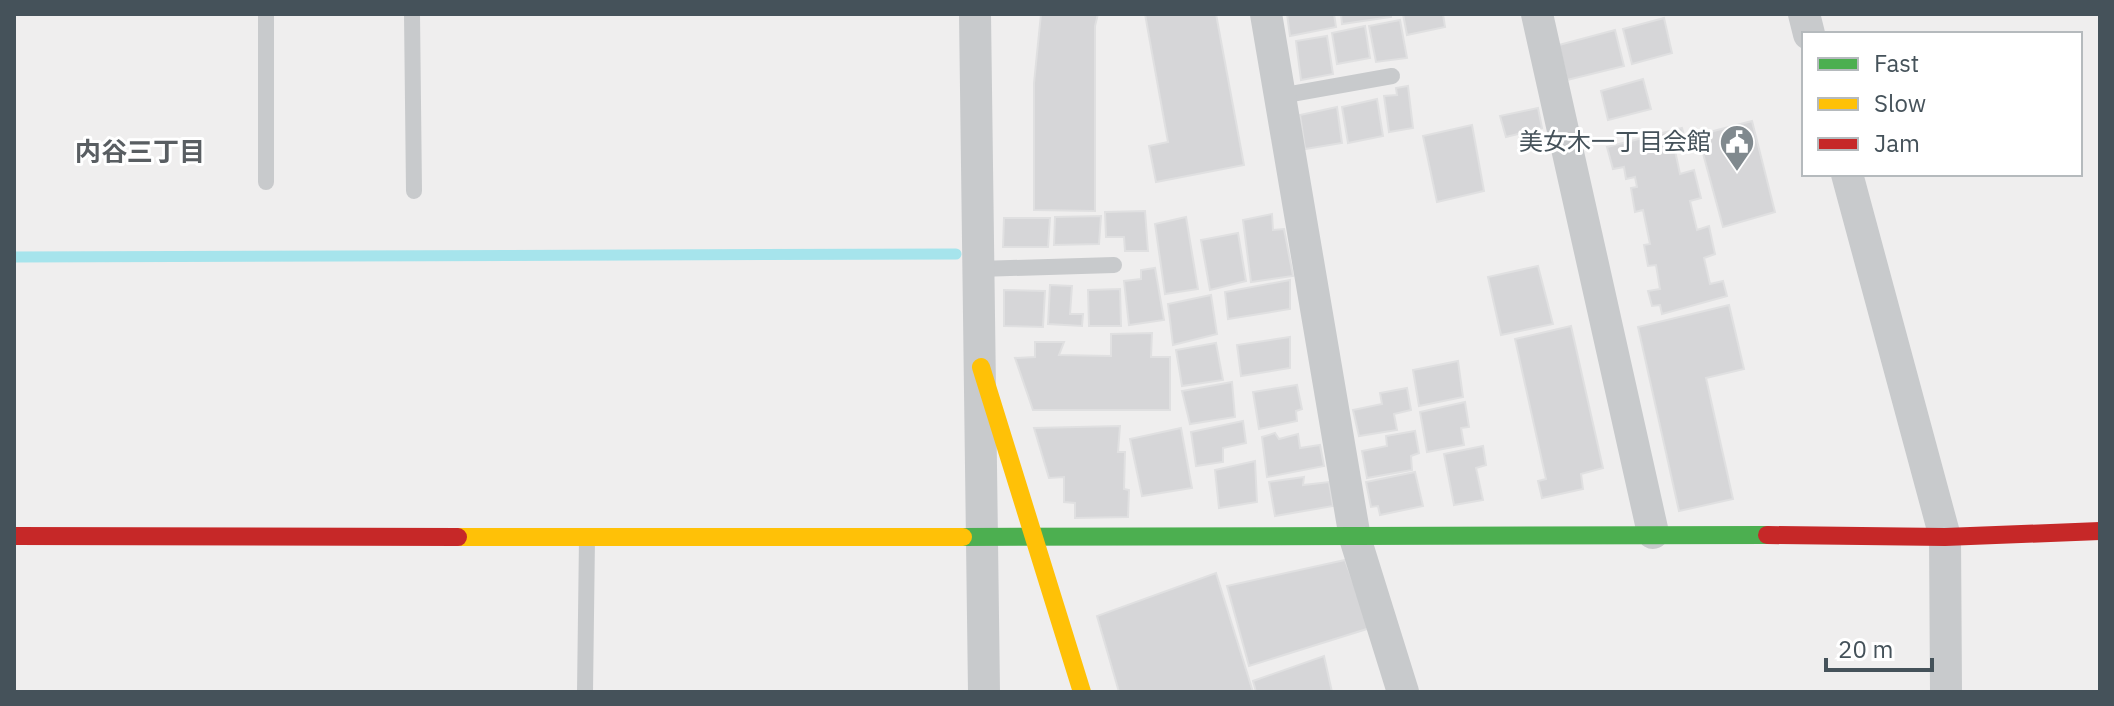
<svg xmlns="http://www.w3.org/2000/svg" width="2114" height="706" font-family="'IBM Plex Sans','Noto Sans JP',sans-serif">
<rect width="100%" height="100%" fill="#efeeee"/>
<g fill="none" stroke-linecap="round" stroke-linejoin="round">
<!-- stream -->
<path stroke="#a6e4ec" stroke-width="11" d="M14,257L956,254"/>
</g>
<!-- building -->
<g fill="#d6d6d8" stroke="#e0e0e1" stroke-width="2">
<path d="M1041,14H1098L1095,26V211L1034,210V83Z"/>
<path d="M1145,14H1216L1244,165L1156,182L1149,146L1168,142Z"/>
<path d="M1287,14H1334L1336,27L1290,36Z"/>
<path d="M1341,14H1391V17L1342,24Z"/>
<path d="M1403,14H1443L1445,27L1407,35Z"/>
<path d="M1664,18L1672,53L1632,64L1623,29Z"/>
<path d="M1400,20L1407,58L1376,62L1369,26Z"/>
<path d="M1365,26L1370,58L1337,64L1332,33Z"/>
<path d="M1615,30L1624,66L1567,80L1559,45Z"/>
<path d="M1327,36L1333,74L1301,80L1296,41Z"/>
<path d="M1643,79L1651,109L1608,120L1601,91Z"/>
<path d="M1408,86L1413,128L1389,132L1384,96L1397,95L1396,88Z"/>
<path d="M1377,99L1383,136L1348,143L1342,107Z"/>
<path d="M1337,107L1342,143L1305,149L1300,115Z"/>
<path d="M1538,108L1542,128L1506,137L1500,116Z"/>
<path d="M1752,121L1775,212L1723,227L1698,135Z"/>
<path d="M1472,125L1484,191L1437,202L1423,136Z"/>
<path d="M1682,128L1686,143L1674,146L1680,174L1694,170L1701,198L1690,201L1697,230L1709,226L1715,254L1704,258L1710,284L1723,281L1727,296L1662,314L1660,305L1652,306L1648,291L1660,289L1656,265L1648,266L1644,245L1650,244L1643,210L1635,212L1631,188L1637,187L1635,177L1626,179L1624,167L1613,169L1607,147Z"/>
<path d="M1145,211L1148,251H1125L1124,237H1106L1105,212Z"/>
<path d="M1272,214L1273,230L1284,229L1293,276L1251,282L1243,220Z"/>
<path d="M1101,216L1099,244L1054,245L1055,217Z"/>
<path d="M1186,217L1198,289L1165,294L1155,224Z"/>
<path d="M1004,218H1050L1048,247H1003Z"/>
<path d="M1238,233L1246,281L1210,290L1201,240Z"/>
<path d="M1538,266L1553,324L1501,335L1488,277Z"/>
<path d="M1155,268L1164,320L1129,325L1124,281L1141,279V270Z"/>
<path d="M1290,280V309L1228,319L1225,292Z"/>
<path d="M1050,285L1072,286L1070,314H1083L1082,326L1048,324Z"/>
<path d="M1120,289L1121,326H1089L1088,290Z"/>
<path d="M1004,290L1045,291L1043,327L1004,326Z"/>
<path d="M1211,295L1217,334L1173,345L1168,304Z"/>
<path d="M1729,305L1744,369L1706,378L1733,499L1679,511L1638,327Z"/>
<path d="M1571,326L1603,468L1581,474L1583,489L1542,498L1538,481L1546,479L1515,339Z"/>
<path d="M1152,333L1151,357H1170V410H1033L1015,358L1035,357V342H1064L1059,355L1111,356V334Z"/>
<path d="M1290,337V368L1241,376L1237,345Z"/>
<path d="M1216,343L1223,380L1182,386L1176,350Z"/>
<path d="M1458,361L1463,397L1419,406L1413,370Z"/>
<path d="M1232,382L1235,417L1190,424L1182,391Z"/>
<path d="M1297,385L1302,409L1296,411L1297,421L1259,429L1253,392Z"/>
<path d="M1407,388L1411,410L1394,414L1397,430L1359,436L1353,410L1382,404L1380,393Z"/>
<path d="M1465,402L1469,427L1461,428L1464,445L1427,452L1420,412Z"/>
<path d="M1243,421L1246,443L1223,448V462L1196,466L1191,432Z"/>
<path d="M1120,426L1118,452H1125L1124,489L1129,490L1128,517L1075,518V503L1064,502V477L1049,478L1034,428Z"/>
<path d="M1181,428L1192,488L1142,496L1130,439Z"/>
<path d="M1415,431L1419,453L1411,456L1412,470L1367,478L1362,451L1387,446L1386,436Z"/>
<path d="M1275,433L1279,439L1298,434L1300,448L1320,445L1324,466L1267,477L1262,437Z"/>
<path d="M1483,446L1486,465L1476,468L1483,500L1454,505L1444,454Z"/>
<path d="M1255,461L1257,502L1219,508L1215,470Z"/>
<path d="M1415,472L1423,506L1380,515L1378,506L1371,507L1366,482Z"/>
<path d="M1304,477L1303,485L1329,482L1333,506L1275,516L1269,482Z"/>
<path d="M1345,560L1370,628L1249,666L1227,586Z"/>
<path d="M1216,573L1253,692H1119L1097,616Z"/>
<path d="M1324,656L1332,692H1256L1253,681Z"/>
</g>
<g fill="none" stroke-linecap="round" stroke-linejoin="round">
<!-- lane -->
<g stroke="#c8cacc" stroke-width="16">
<path d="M266,14V182"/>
<path d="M412,14L414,191"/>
<path d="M1280,96L1392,76"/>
<path d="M979,269L1114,265"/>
<path d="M585,692L587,538"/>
</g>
<!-- street -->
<g stroke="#c8cacc" stroke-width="32">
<path d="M975,14L984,692"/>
<path d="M1266,14L1355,538L1403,692"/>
<path d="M1537,14L1653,533"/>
<path d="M1804,14L1809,34"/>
<path d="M1847,174L1945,537L1946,692"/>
</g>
<!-- fast -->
<path stroke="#4caf50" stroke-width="18" d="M963,537L1767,535"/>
<!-- slow -->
<g stroke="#ffc107" stroke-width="18">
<path d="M981,367L1082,692"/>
<path d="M458,537H963"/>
</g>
<!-- jam -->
<g stroke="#c62828" stroke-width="18">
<path d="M1767,535L1945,537L2100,531"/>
<path d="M14,536L458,537"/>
</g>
</g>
<!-- icons -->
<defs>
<g id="civic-pin" transform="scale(1.8)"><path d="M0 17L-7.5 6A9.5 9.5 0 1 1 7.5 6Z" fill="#80898e" stroke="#fff"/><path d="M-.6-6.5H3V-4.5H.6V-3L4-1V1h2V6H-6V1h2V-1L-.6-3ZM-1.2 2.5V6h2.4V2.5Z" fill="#fff"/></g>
</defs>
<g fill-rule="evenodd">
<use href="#civic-pin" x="1737" y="142"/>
</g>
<g text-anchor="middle" stroke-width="6" stroke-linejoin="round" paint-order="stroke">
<!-- poi labels -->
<g font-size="24" fill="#45525a" stroke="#fff" text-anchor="end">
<text x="1711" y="150">美女木一丁目会館</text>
</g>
<!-- neighbourhood labels -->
<g font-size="26" font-weight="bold" fill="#595e62" stroke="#fff">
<text x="140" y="161">内谷三丁目</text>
</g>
</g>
<!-- border -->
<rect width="2114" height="706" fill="none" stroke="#45525a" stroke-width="32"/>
<!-- legend -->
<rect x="1802" y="32" width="280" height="144" fill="#ffffff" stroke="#b5babd" stroke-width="2"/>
<rect x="1818" y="58" width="40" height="12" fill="#4caf50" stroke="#b5babd" stroke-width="2"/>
<text x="1874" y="72" font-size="24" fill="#45525a">Fast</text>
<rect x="1818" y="98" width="40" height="12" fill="#ffc107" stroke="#b5babd" stroke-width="2"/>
<text x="1874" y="112" font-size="24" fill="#45525a">Slow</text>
<rect x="1818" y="138" width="40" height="12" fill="#c62828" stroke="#b5babd" stroke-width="2"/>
<text x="1874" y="152" font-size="24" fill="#45525a">Jam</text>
<!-- scale -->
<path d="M1826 658v12h106v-12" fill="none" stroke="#45525a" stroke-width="4"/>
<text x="1838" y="658" font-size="24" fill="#45525a" stroke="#ffffff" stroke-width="6" paint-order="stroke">20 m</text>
</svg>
